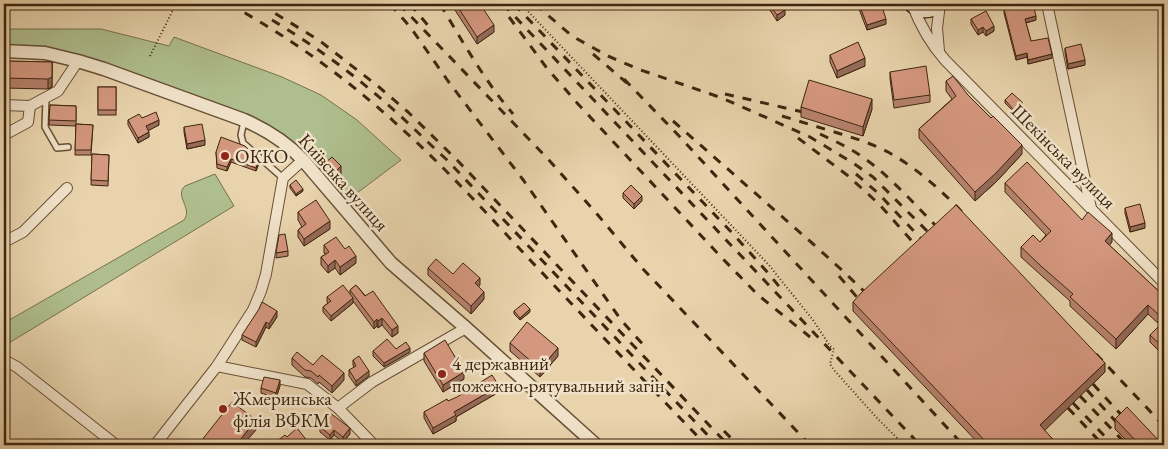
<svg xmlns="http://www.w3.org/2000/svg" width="1168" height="449" font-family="'EB Garamond',serif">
<rect width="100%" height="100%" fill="#e8d3ac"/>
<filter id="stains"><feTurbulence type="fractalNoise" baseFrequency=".004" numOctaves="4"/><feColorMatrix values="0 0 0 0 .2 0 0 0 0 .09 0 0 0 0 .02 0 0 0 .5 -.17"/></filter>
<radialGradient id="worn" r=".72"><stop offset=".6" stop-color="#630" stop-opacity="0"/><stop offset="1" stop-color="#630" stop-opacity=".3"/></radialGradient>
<!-- green -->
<g fill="#afbe8e" stroke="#76724e">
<path d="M4,29H101L169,46L174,37L282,77L321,95L357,120L401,160L341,205L278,138L104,69L4,51Z"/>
<path d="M215,174L234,206L4,346V323L184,220C193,208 174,196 185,186Z"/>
</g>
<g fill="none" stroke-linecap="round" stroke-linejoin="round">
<!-- service casing -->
<g stroke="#685036" stroke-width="8">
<g id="service">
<path d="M46,98L45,127L57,148L68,147"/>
<path d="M244,121L241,135L243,143L283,178"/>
</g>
</g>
<!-- minor casing -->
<g stroke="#685036" stroke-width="12">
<g id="minor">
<path d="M912,4C920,25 930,43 945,60L1164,283"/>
<path d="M1047,4L1091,208"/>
<path d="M939,51L937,28L940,4"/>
<path d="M4,105L30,106L58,91L78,61"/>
<path d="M4,135L28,122L30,106"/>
<path d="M4,242L23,232L67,188"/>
<path d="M4,360L17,367L116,445"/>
<path d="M217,366L307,384L338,408L374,445"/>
<path d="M338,408L372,382L466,328"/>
<path d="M155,445L217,366L253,310L261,291L266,274L283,178L303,160"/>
</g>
</g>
<!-- tertiary casing -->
<g stroke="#685036" stroke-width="15">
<path id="tertiary" d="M4,51L45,53L78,61L104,69L244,120C267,130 286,142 303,160L391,263L466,328L596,445"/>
</g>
<!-- secondary casing -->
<g stroke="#3e250f" stroke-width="18">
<path id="secondary" d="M912,4C921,12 930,11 939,4"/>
</g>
<!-- path -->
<g stroke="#3e250f" stroke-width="2" stroke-dasharray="1 2.5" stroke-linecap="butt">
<path d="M521,4L768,264L813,320L830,346L834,349L830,364L834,370L877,418L904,445"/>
<path d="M150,56L176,4"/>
</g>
<!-- service -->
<use href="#service" stroke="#f0e2c9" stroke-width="5"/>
<!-- minor -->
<use href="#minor" stroke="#f0e2c9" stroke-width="10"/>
<!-- tertiary -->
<use href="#tertiary" stroke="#f0e2c9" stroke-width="12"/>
<!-- secondary -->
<use href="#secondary" stroke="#f0e2c9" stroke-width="15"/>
<!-- rail -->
<g stroke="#3e250f" stroke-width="3" stroke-dasharray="9 9" stroke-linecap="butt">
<path d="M229,4C291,38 349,80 401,128C447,169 489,216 531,261C589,322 647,384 706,445"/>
<path d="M260,4L320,41L379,87L408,112L458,161L728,445"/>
<path d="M390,4L411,28L448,81L524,181L621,320L647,349"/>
<path d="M399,4L548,159L597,214L643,269L810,445"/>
<path d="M410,4L431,29"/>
<path d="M440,4C463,42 484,80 513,114"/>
<path d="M503,4L920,445"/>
<path d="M514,4L735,236L769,274L782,290"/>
<path d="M535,4L572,36L608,56L638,69L722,98L810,137L853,163L873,177L932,236"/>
<path d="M509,17L546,67L578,104L722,258L758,295L810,337"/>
<path d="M272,20C312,44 351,72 387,104C407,121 426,141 446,159L717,445"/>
<path d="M593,54L627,83"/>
<path d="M624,79L680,137L963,445"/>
<path d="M725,94L803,112"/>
<path d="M782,116C802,122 821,128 841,134C857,139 873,144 888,152C917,168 942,191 965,215"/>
<path d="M673,121L812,243L844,272L869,296"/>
<path d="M820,134C835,141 850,148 864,158C891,177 916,206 940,230"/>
<path d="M798,138L847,175L879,204L919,249"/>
<path d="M856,174L878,193L925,243"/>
<path d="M839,276L861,302"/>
<path d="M1096,354L1164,426"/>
<path d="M1093,384L1125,419"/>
<path d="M1087,390L1119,425"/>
<path d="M1080,396L1127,445"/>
<path d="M1073,403L1113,445"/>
<path d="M1068,408L1103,445"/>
<path d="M724,431L738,445"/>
</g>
</g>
<!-- wall -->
<g fill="#b6826d" stroke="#3e250f">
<path d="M451,4H480L494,32L477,44Z"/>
<path d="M766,4H781L785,15L777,21Z"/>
<path d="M859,4L886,24L867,30L859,9Z"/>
<path d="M1158,4H1164V5L1159,6Z"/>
<path d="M1004,9L1036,20L1026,23L1031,41L1052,58L1028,64L1027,57L1016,60L1004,13Z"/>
<path d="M971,19L994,31L986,36L983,32L978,35L971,24Z"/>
<path d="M1065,48L1085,65L1068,69L1065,53Z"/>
<path d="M830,55L865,66L837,78L830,62Z"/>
<path d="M4,61L52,62V87L48,89L4,88Z"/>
<path d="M890,72L930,95V102L894,108L890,79Z"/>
<path d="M946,81L968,95L1022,154L996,182L975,201L919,138V129L952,99L946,91Z"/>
<rect x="98" y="87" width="18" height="28"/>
<path d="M1005,100L1022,105L1014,112L1005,103Z"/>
<path d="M50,105L76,106V126L49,125Z"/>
<path d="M801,107L872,109L863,136L801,117Z"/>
<path d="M142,118L159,125L148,130L149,137L138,143L128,125V120Z"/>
<path d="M76,124L93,125L91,155H75Z"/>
<path d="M184,127L205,145L187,149L184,132Z"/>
<path d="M216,152L259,163L256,171L231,162L227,171L217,168Z"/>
<path d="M92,154L109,155L108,186L91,185Z"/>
<path d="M325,163L341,176L334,182L325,173Z"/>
<path d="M1005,183L1082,220L1112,242L1109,245L1164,296V321L1160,325L1148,314L1116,349L1070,306V301L1042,276L1021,257V247L1040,242L1046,235L1005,192Z"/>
<path d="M290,185L303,191L296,196L290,188Z"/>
<path d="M623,193L642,201L634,209L623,198Z"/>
<path d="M1125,208L1145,228L1130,232L1125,213Z"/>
<path d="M298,212L330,229L304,246L298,237V230L302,227L298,220Z"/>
<path d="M324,245L356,263L340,275L335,268L328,273L321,265V257L326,254L324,253Z"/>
<path d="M288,251V256L276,258V253Z"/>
<path d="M428,268L453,274L480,285L478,287L484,299L471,314L428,275Z"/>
<path d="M356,285L398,333L392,337L382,325L378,328L377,326L374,329L353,301V303L331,321L323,312V307L328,303L327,302V297L350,294V290Z"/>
<path d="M853,302L1105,372L1044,430L1058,445H980L853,311Z"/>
<path d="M514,311L530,312L520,320L514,314Z"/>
<path d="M277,317L269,329L266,327L256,347L242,340V335Z"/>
<path d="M1164,333V356L1150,342V335Z"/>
<path d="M510,343L558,356L540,377L510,351Z"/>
<path d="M396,349L410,352L384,367L373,356V351Z"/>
<path d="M424,353L464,379L443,392L424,361Z"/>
<path d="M292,358L313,365L344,380L332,393L319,382L318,384L311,378L305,377L292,365Z"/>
<path d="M353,360L369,376L356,386L349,376V370L354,368L353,365Z"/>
<path d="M280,386L276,398L261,393V388Z"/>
<path d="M499,392L456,417V421L433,434L424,418V412L448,401Z"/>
<path d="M1115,419L1163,445H1131L1115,429Z"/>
<path d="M320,427L350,434L343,442L334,435L330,440L320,432Z"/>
</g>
<!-- shaded-wall -->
<g fill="#946a59" stroke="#3e250f">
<path d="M785,10V15L777,21V15Z"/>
<path d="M1036,16V20L1025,23V19Z"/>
<path d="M886,19V24L867,30V25Z"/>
<path d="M494,25V32L477,44V37Z"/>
<path d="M994,26V31L986,36V31Z"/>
<path d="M983,27V32L978,35V30Z"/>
<path d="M1027,53V57L1016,60V56Z"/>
<path d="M1052,54V58L1028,64V60Z"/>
<path d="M865,58V66L837,78V71Z"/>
<path d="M1085,60V65L1068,69V64Z"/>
<path d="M52,62V87L48,89V79Z"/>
<path d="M872,99V109L863,136V127Z"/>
<path d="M1022,102V105L1014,112V110Z"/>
<path d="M159,120V125L146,132V126Z"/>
<path d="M149,132V137L138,143V138Z"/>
<path d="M205,140V145L187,149V144Z"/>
<path d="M1022,145V154L996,182L975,201V192Z"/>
<path d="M231,159V162L227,171V167Z"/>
<path d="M259,159V163L256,171V168Z"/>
<path d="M341,166V176L334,182V173Z"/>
<path d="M303,189V191L296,196V194Z"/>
<path d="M642,196V201L634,209V204Z"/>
<path d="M330,221V229L304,246V239Z"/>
<path d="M1145,223V228L1130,232V227Z"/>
<path d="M1112,233V242L1105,251V241Z"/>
<path d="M356,256V263L340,275V267Z"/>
<path d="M335,260V268L328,273V266Z"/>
<path d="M480,278V285L475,291V283Z"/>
<path d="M484,292V299L471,314V306Z"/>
<path d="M353,298V303L331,321V316Z"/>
<path d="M1148,305V314L1116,349V339Z"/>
<path d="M530,309V312L520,320V318Z"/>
<path d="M277,311V317L269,329V324Z"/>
<path d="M1164,311V321L1160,325V316Z"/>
<path d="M382,318V325L378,328V321Z"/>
<path d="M377,319V326L374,329V322Z"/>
<path d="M266,322V327L256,347V342Z"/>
<path d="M398,326V333L392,337V330Z"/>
<path d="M410,348V352L384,367V363Z"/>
<path d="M558,348V356L540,377V369Z"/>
<path d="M1105,363V372L1040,435V425Z"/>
<path d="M369,371V376L356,386V381Z"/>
<path d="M464,372V379L443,392V385Z"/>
<path d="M344,373V380L332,393V386Z"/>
<path d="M280,380V386L276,398V393Z"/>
<path d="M499,386V392L456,417V421L433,434V428L454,412Z"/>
<path d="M256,420V430L243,445H236Z"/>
<path d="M350,428V434L343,442V437Z"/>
<path d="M334,430V435L330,440V435Z"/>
</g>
<!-- building -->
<g fill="#d4977f" stroke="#3e250f">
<path d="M456,4H480L494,25L477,37Z"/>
<path d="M769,4H781L785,10L777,15Z"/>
<path d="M859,4H881L886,19L867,25Z"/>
<path d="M1023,4H1033L1036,16L1025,19L1031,41L1048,38L1052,54L1028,60L1027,53L1016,56L1004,9Z"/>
<path d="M986,11L994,26L986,31L983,27L978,30L971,19Z"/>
<path d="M858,42L865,58L837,71L830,55Z"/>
<path d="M1081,44L1085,60L1068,64L1065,48Z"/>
<path d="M4,61L52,62V77L48,79L4,78Z"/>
<path d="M926,66L930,95L894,100L890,72Z"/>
<path d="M953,76L968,95L991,118L993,116L1022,145L996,173L975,192L919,129L956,96L946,81Z"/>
<path d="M809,80L872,99L863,127L801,107Z"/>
<rect x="98" y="87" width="18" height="23"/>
<path d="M1012,93L1022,102L1014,110L1005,100Z"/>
<path d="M50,105L76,106V121L49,120Z"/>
<path d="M156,112L159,120L146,126L149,132L138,138L128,120L139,114L142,118Z"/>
<path d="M76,124L93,125L91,150H75Z"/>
<path d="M202,124L205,140L187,144L184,127Z"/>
<path d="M221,137L245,146L259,159L256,168L231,159L227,167L217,164L216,152Z"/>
<path d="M92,154L109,155L108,181L91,180Z"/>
<path d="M332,157L341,166L334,173L325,163Z"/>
<path d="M1027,162L1082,220L1088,212L1112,233L1105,241L1164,296V311L1160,316L1148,305L1116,339L1070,297L1073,294L1042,267L1021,247L1033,235L1040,242L1051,231L1005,183Z"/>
<path d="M296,180L303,189L296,194L290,185Z"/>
<path d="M631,185L642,196L634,204L623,193Z"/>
<path d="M316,200L330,221L304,239L298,230L306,224L298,212Z"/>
<path d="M1140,204L1145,223L1130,227L1125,208Z"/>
<path d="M956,205L1105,363L1040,425L1058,445H989L853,302L861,293Z"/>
<path d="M285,234L288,251L276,253L279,235Z"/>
<path d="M336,237L345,249L349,246L356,256L340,267L335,260L328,266L321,257L329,252L324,245Z"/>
<path d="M436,259L453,274L463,263L480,278L475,283L484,292L471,306L428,268Z"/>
<path d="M343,285L353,298L331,316L323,307L331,301L327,297Z"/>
<path d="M356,285L365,296L373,291L398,326L392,330L382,318L378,321L377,319L374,322L350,290Z"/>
<path d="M262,302L277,311L269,324L266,322L256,342L242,335L259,309Z"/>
<path d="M524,303L530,309L520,318L514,311Z"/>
<path d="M527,322L558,348L540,369L510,343Z"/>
<path d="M1158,327L1164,333V348L1150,335Z"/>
<path d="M387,339L396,349L406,342L410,348L384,363L373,351Z"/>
<path d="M445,340L464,372L443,385L424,353Z"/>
<path d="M297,352L313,365L322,355L344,373L332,386L319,375L318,377L311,371L305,370L292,358Z"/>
<path d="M359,356L369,371L356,381L349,370L356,366L353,360Z"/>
<path d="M492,375L499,386L454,412L456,415L433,428L424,412L447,399L448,401L457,397Z"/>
<path d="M264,377L280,380L276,393L261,388Z"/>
<path d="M232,402L256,420L236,445H198Z"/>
<path d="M1127,407L1163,445H1140L1115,419Z"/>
<path d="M330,413L350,428L343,437L334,430L330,435L320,427Z"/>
<path d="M297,428L308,442L303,445H280L277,441L285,435L287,437Z"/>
<path d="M93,439L101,445H88Z"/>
<path d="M355,439L364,445H351Z"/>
</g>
<!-- markers -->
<g fill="#8f2418" stroke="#f0e2c9" stroke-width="2">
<circle cx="225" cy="156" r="5"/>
<circle cx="442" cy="374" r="5"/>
<circle cx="223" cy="409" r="5"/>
</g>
<g text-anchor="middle" stroke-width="5" stroke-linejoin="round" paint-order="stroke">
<!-- poi labels -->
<g font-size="19" fill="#3e250f" stroke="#f0e2c9" text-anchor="start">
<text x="235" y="163">ОККО</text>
<text x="452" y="370">4 державний<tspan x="452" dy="22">пожежно-рятувальний загін</tspan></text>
<text x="233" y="405">Жмеринська<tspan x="233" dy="22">філія ВФКМ</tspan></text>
</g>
<!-- street labels -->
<g font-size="19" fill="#3e250f" stroke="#f0e2c9">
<text transform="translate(1064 156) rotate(45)" y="7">Шекінська вулиця</text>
<text transform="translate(344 182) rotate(48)" y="7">Київська вулиця</text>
</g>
</g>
<!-- margin -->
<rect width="1168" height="449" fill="none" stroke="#e8d3ac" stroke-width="20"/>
<rect x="5" y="5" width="1158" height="439" fill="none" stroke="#3e250f" stroke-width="2.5"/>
<rect x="10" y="10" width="1148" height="429" fill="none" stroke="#3e250f"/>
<rect width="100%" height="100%" filter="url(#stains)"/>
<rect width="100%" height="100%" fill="url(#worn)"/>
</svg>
